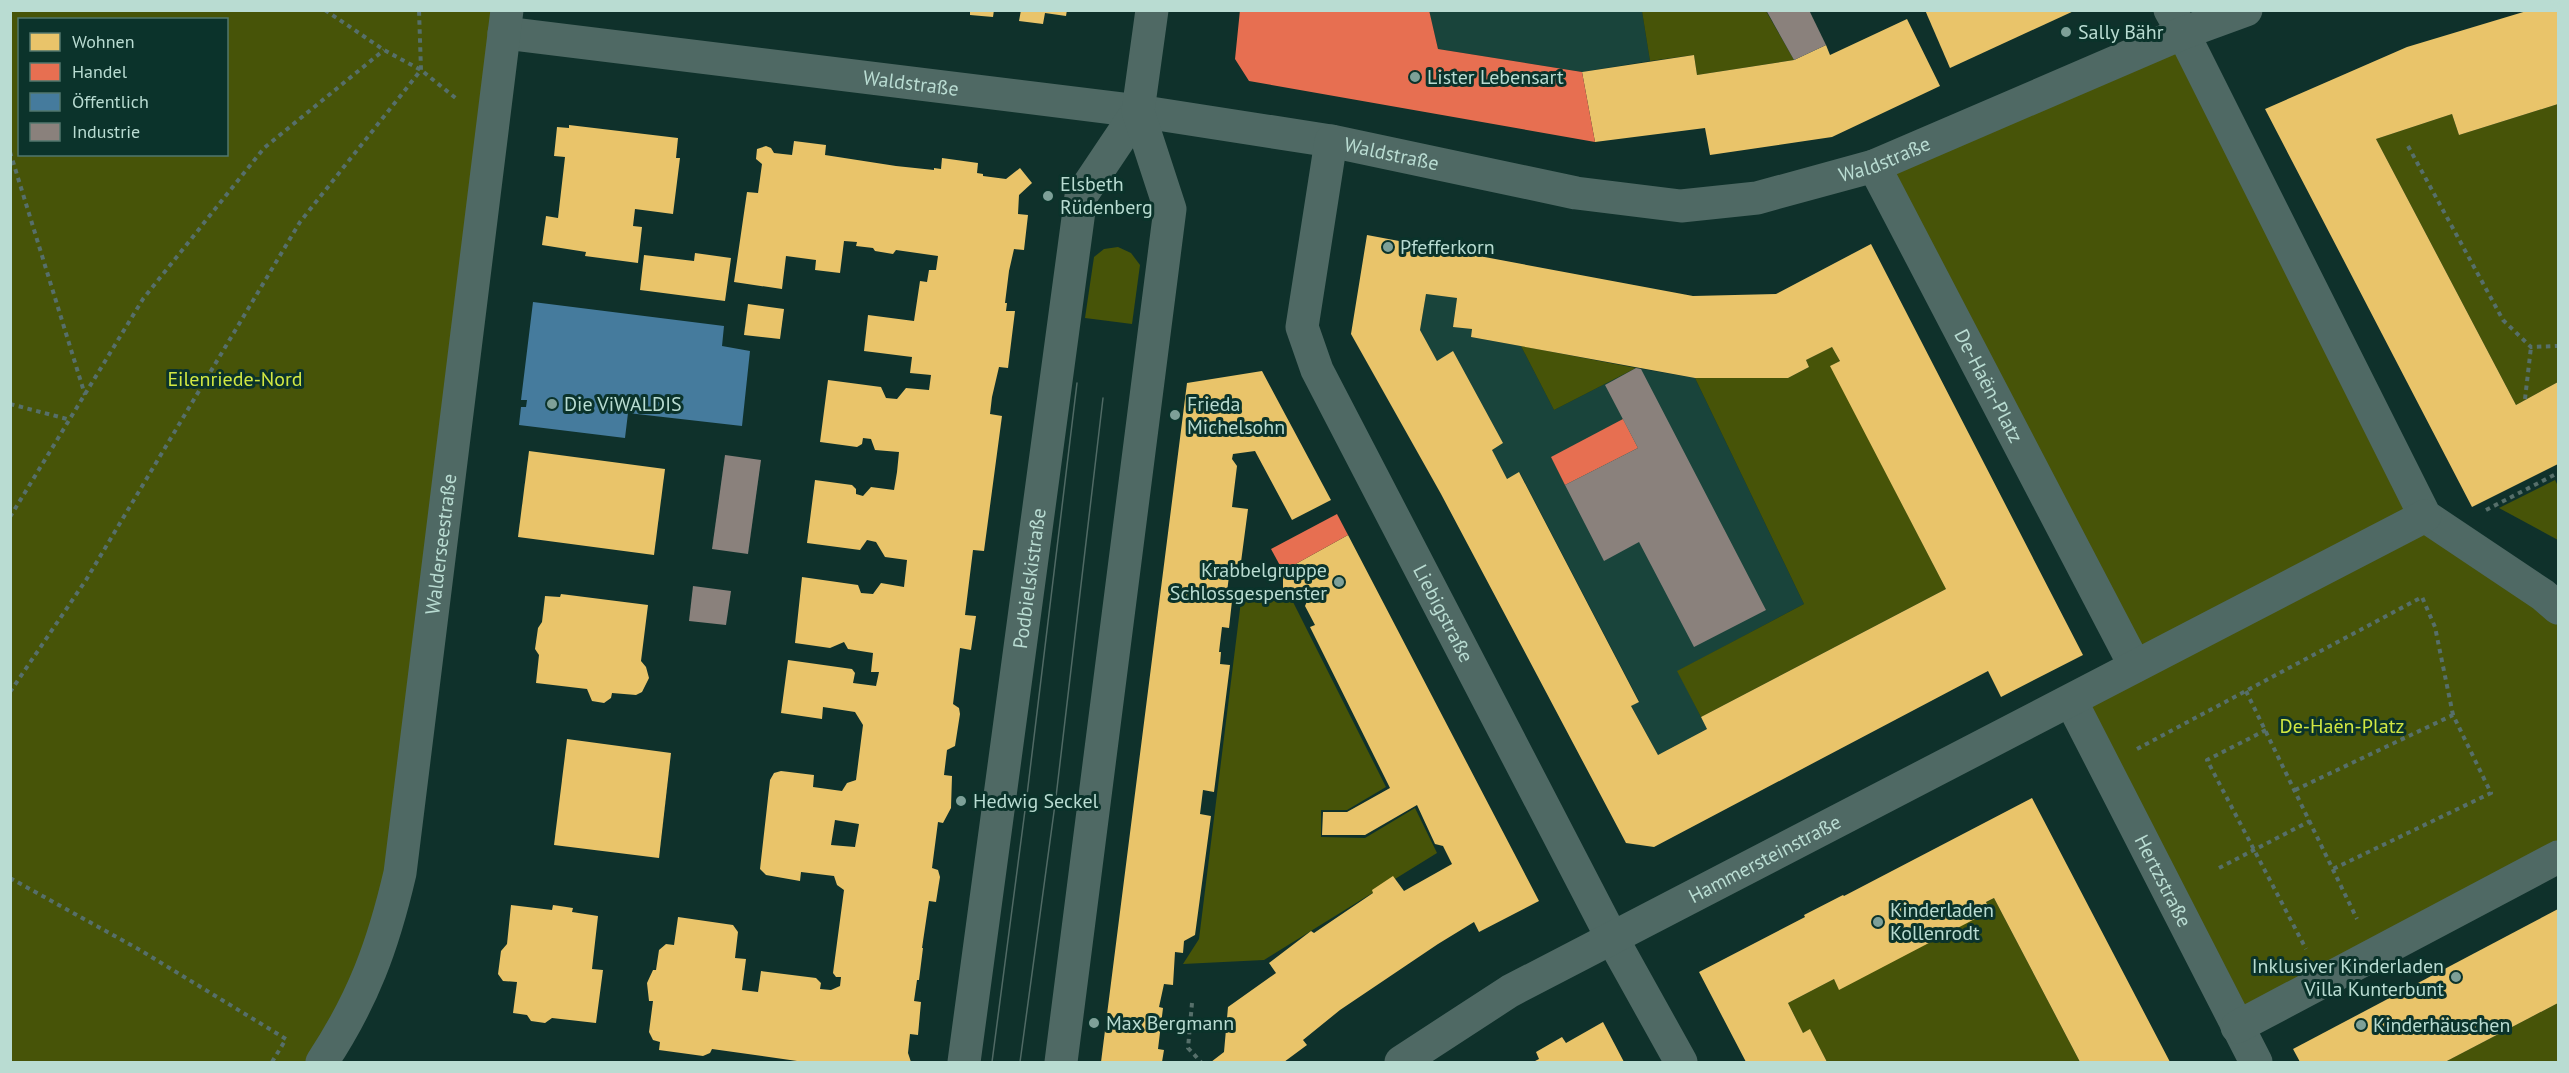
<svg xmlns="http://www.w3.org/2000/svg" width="2569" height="1073" font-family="'PT Sans',sans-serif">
<rect width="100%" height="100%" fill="#0f312b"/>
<!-- built -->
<g fill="#19443b">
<path d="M1429,11H1642L1650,61L1582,72L1438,49Z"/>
<path d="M1426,294L1457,298L1453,326L1472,329L1471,337L1521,346L1554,410L1636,368L1695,378L1804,604L1678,671L1707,729L1658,755L1631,706L1639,701L1520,473L1507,479L1492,450L1503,443L1437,361L1420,330Z"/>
</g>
<!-- green -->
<g fill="#475408" fill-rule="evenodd">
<path d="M10,11H507L400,873L322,1062H11ZM20,20H226V154H20Z"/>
<path d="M1642,11H1766L1794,60L1697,75L1694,55L1650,61Z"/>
<path d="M2183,33L2425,516L2558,608V857L2237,1027L2071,701L2135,666L1874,166Z"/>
<path d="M2558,104V382L2516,405L2376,139L2452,114L2459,135Z"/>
<path d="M1118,247L1131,253L1140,265L1132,324L1085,318L1094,257L1104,249Z"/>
<path d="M1521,346L1636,368L1554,410Z"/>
<path d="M1832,347L1840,361L1831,366L1946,589L1701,717L1677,671L1804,604L1695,378H1788L1809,367L1806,360Z"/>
<path d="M2555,480L2558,486V540L2499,508Z"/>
<path d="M1242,593L1291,598L1386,787L1347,810H1321V837L1365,838L1415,808L1437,853L1264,960L1183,964L1199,939Z"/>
<path d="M1994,898L2080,1062H1827L1810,1030L1803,1033L1788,1003L1834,979L1839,989Z"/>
<path d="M2558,1003V1062H2445Z"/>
</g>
<!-- homes -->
<g fill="#e9c46a" fill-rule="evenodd">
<path d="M970,10H994L993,17L970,15Z"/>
<path d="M1021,10H1067L1066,16L1045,13L1043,24L1019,21Z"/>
<path d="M1925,10H2076L1950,68Z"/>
<path d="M2530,10H2558V104L2459,135L2452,114L2376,139L2516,405L2558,382V464L2472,507L2265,109L2407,47Z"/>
<path d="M1907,19L1940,86L1832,137L1710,155L1705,128L1595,142L1582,72L1694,55L1697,75L1794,60L1826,45L1830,55Z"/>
<path d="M569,125L678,138L676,158H680L673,214L635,209L633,226L642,227L638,263L585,256L586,252L542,245L546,216L558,218L565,157L554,156L557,127L569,128Z"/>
<path d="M794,141L826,145L825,155L896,166L934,170V168L941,169L942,158L978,163L977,173L983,174V176L1006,179L1020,168L1032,183L1019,195L1018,214L1028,215L1024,250L1014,249L1009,271L1005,303H1007L1006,311H1015L1008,368L999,367L992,397L990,414L1002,416L984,551L973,550L965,615L976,616L971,650L960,648L953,704L959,708L960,714L955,746L947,750L944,775L952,776L951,808L943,823L938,822L932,868L938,870L940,877L936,902L929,901L922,948H923L919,980H917L914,1001L921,1002L918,1035L910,1034L908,1053L911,1062L797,1061L712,1049L710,1053L703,1056L659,1050L660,1042L653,1040L649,1032L653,1001H649L647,983L653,970H656L659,950L666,944L674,945L678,917L733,925L738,932L735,958L746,959L742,990L758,992L761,971L816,978L821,983L820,989L831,990L840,986L841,977H836L833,973L844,890L837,885L834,876L801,872L800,881L766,875L760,869L770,780L774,773L781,771L814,775L813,787L842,791L847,783L856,780L863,725L855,712L823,707L822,719L781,713L788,660L852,669L855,673L853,683L876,686L879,672H871L873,653L848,649L844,642L830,648L795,643L802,577L858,585L861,593L873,594L881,583L904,587L907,560L885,557L876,542L867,540L860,550L807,543L815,480L852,485L856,489V494L863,496L871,487L894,490L897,472L899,452L875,450L871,439L863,438L862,444L857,447L820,442L828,380L881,387L886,398L897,399L906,388L929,390L931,375L910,373L912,357L864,351L868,315L914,321L920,281L927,282L929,270H936L938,256L896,250L893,254L875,251L873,248L856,246L857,242L844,241L840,273L815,270L816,260L786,256L782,289L734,282L747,192L758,193L762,164L756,159L757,149L766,146L771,148L774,153L792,155ZM835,820L859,824L855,847L831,845Z"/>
<path d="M1367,235L1693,296L1776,294L1871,244L2083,655L2001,697L1988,671L1654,847L1626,843L1441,494L1351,334ZM1426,294L1457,298L1453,327L1472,329L1471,337L1695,378H1788L1809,367L1806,360L1832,347L1840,361L1830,366L1946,589L1701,717L1707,729L1658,755L1631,706L1639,702L1519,472L1507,479L1492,450L1503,443L1453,351L1437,361L1420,330Z"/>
<path d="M695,253L731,258L725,301L640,290L644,255L694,261Z"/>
<path d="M748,304L784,309L780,339L744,335Z"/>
<path d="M1262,371L1331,500L1292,520L1255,451L1233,454L1232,459L1237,466L1232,507L1248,509L1241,562L1238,561L1235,577L1229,576L1226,600L1232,601L1229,628L1222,627L1219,652H1221L1220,664L1230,665L1214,792L1203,790L1200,814L1211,816L1195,935L1184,941L1183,953L1175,952L1173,985L1164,984L1159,1007L1163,1008L1158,1049L1164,1050L1162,1062H1101L1187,383Z"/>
<path d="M529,451L665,469L654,555L518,537Z"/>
<path d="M1348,535L1539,901L1479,932L1474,922L1438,944L1340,1010L1303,1040L1307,1045L1284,1062H1211L1224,1052L1228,1007L1276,973L1269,963L1311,931L1314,933L1373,893L1372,890L1393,876L1404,891L1452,864L1443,846L1435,844L1417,805L1365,835H1322L1323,812H1347L1390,788L1310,627L1315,625L1305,606L1308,599L1304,591L1299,593L1283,592V571Z"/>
<path d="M561,594L648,605L641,661L646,667L649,678L642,692L636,695L612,693L611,698L604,703L592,701L587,689L536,683L539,655L535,649L538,628L542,622L545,596L560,597Z"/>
<path d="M567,739L671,753L659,858L554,845Z"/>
<path d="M2032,798L2170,1062H2080L1994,898L1986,902L1990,911L1839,990L1834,979L1788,1003L1803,1033L1810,1029L1827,1062H1746L1699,972L1805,917L1804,915L1843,895L1844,896Z"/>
<path d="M511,905L552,910L553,905L573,908L572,912L598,916L592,969L603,970L596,1023L552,1018L545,1023L531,1021L527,1015L513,1013L517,982L503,981L498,974L501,951L507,944Z"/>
<path d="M2558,909V1003L2445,1062H2300L2293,1049Z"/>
<path d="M1603,1022L1624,1062H1533L1539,1059L1536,1052L1562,1037L1566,1043Z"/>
</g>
<!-- shops -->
<g fill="#e76f51">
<path d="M1240,10H1429L1438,49L1582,72L1595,142L1249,81L1235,59Z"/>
<path d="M1623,419L1638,448L1565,485L1551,457Z"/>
<path d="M1337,514L1348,535L1283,571L1271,549Z"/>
</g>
<!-- public -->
<path fill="#457b9d" d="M533,302L724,326L722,346L750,351L742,426L628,413L625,438L519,425L521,407H526L527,400H521Z"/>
<!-- industry -->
<g fill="#8a817c">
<path d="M1766,10H1809L1826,45L1794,60Z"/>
<path d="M1636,368L1641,369L1766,610L1694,647L1639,542L1604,561L1565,485L1638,448L1605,385Z"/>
<path d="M725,455L761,460L748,554L712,549Z"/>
<path d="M693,586L731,591L726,625L689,621Z"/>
</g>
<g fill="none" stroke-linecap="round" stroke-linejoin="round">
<!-- path -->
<g stroke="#566f6a" stroke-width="4" stroke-dasharray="4.5 4.5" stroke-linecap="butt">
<path d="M325,10L384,50L421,70L458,100"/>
<path d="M2408,146L2503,320L2531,347L2558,346"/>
<path d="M10,152L85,395"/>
<path d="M2525,399L2531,347"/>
<path d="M10,404L71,420"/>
<path d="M2486,510L2558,473"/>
<path d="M10,517L143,299L264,148L384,50"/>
<path d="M2246,691L2357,919"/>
<path d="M10,692L86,580L300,222L421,70L419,10"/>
<path d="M2266,730L2207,760L2306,949"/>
<path d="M2137,749L2422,597L2435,627L2453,715"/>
<path d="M2295,790L2453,715L2491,793L2333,869"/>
<path d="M2219,868L2310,821"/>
<path d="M10,878L140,950L286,1039L272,1062"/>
<path d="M1192,1003L1188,1048L1201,1062"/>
</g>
<!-- street -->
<g stroke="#4f6964" stroke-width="33">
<path d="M2170,10L2183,33L2425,516L2543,595L2558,608"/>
<path id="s1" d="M504,33L1138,111L1331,141L1576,193L1681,206L1757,198L1874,166L2183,33L2246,10"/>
<path id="s2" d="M1331,141L1302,327L1317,370L1612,938L1681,1062"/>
<path id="s3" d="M1874,166L2135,666"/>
<path id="s4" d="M2071,701L2256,1062"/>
<path d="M2237,1027L2558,857"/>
<path id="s5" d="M1401,1062L1510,991L2425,516"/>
</g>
<!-- secondary -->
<g stroke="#4f6964" stroke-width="33">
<path id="s6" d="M322,1062C363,1000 383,946 400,873L507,10"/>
<path id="s7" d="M964,1062L1081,196L1138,111"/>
<path d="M1061,1062L1170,209L1138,111L1152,10"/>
</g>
<!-- tram -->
<g stroke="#506a65" stroke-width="1.5">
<path d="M992,1062L1027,795L1077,383"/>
<path d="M1020,1062L1056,797L1103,398"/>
</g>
</g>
<!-- markers -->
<g fill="#7ea098" stroke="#0b332b" stroke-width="2">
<circle cx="2066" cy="32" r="6"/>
<circle cx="1415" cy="77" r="6"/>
<circle cx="1048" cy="196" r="6"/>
<circle cx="1388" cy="247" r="6"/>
<circle cx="552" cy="404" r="6"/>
<circle cx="1175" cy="415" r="6"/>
<circle cx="1339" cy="582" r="6"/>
<circle cx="961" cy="801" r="6"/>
<circle cx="1878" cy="922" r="6"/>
<circle cx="2456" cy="977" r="6"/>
<circle cx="1094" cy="1023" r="6"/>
<circle cx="2361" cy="1025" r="6"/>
</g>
<g text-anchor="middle" stroke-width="6" stroke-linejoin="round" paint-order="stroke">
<!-- poi labels -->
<g font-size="20" fill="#b9dcd2" stroke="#0b332b" text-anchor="start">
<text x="2078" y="39">Sally Bähr</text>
<text x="1427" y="84">Lister Lebensart</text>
<text x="1060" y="191">Elsbeth<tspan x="1060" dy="23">Rüdenberg</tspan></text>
<text x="1400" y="254">Pfefferkorn</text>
<text x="564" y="411">Die ViWALDIS</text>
<text x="1187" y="411">Frieda<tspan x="1187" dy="23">Michelsohn</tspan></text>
<text x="1327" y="577" text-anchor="end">Krabbelgruppe<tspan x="1327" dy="23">Schlossgespenster</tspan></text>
<text x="973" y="808">Hedwig Seckel</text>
<text x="1890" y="917">Kinderladen<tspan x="1890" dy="23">Kollenrodt</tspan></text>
<text x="2444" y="973" text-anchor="end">Inklusiver Kinderladen<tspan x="2444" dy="23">Villa Kunterbunt</tspan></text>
<text x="1106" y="1030">Max Bergmann</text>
<text x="2373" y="1032">Kinderhäuschen</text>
</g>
<!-- street labels -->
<g font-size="20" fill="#b9dcd2" stroke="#0b332b">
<text dy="7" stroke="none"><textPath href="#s1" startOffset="410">Waldstraße</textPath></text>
<text dy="7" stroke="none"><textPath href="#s1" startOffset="896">Waldstraße</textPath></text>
<text dy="7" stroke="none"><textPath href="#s1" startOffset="1400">Waldstraße</textPath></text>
<text dy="7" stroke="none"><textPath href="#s3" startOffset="248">De-Haën-Platz</textPath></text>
<text dy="7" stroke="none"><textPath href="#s6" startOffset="537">Walderseestraße</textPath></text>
<text dy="7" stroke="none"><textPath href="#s7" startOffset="488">Podbielskistraße</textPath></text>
<text dy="7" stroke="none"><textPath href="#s2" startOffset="508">Liebigstraße</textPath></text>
<text dy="7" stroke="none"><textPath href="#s5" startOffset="417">Hammersteinstraße</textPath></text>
<text dy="7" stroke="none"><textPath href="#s4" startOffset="202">Hertzstraße</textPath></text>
</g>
<!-- park labels -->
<g font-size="20" fill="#d2e842" stroke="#0b332b">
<text x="235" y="386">Eilenriede-Nord</text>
<text x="2342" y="733">De-Haën-Platz</text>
</g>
</g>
<!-- border -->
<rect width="2569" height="1073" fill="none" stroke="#b9dcd2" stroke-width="24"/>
<!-- legend -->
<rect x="18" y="18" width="210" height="138" fill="#0b332b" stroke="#51776e" stroke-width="1.5"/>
<rect x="30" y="33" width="30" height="18" fill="#e9c46a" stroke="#51776e" stroke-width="1.5"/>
<text x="72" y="48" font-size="18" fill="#b9dcd2">Wohnen</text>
<rect x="30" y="63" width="30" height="18" fill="#e76f51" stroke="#51776e" stroke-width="1.5"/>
<text x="72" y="78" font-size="18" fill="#b9dcd2">Handel</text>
<rect x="30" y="93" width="30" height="18" fill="#457b9d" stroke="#51776e" stroke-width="1.5"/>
<text x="72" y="108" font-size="18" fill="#b9dcd2">Öffentlich</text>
<rect x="30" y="123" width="30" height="18" fill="#8a817c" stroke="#51776e" stroke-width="1.5"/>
<text x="72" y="138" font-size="18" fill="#b9dcd2">Industrie</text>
</svg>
